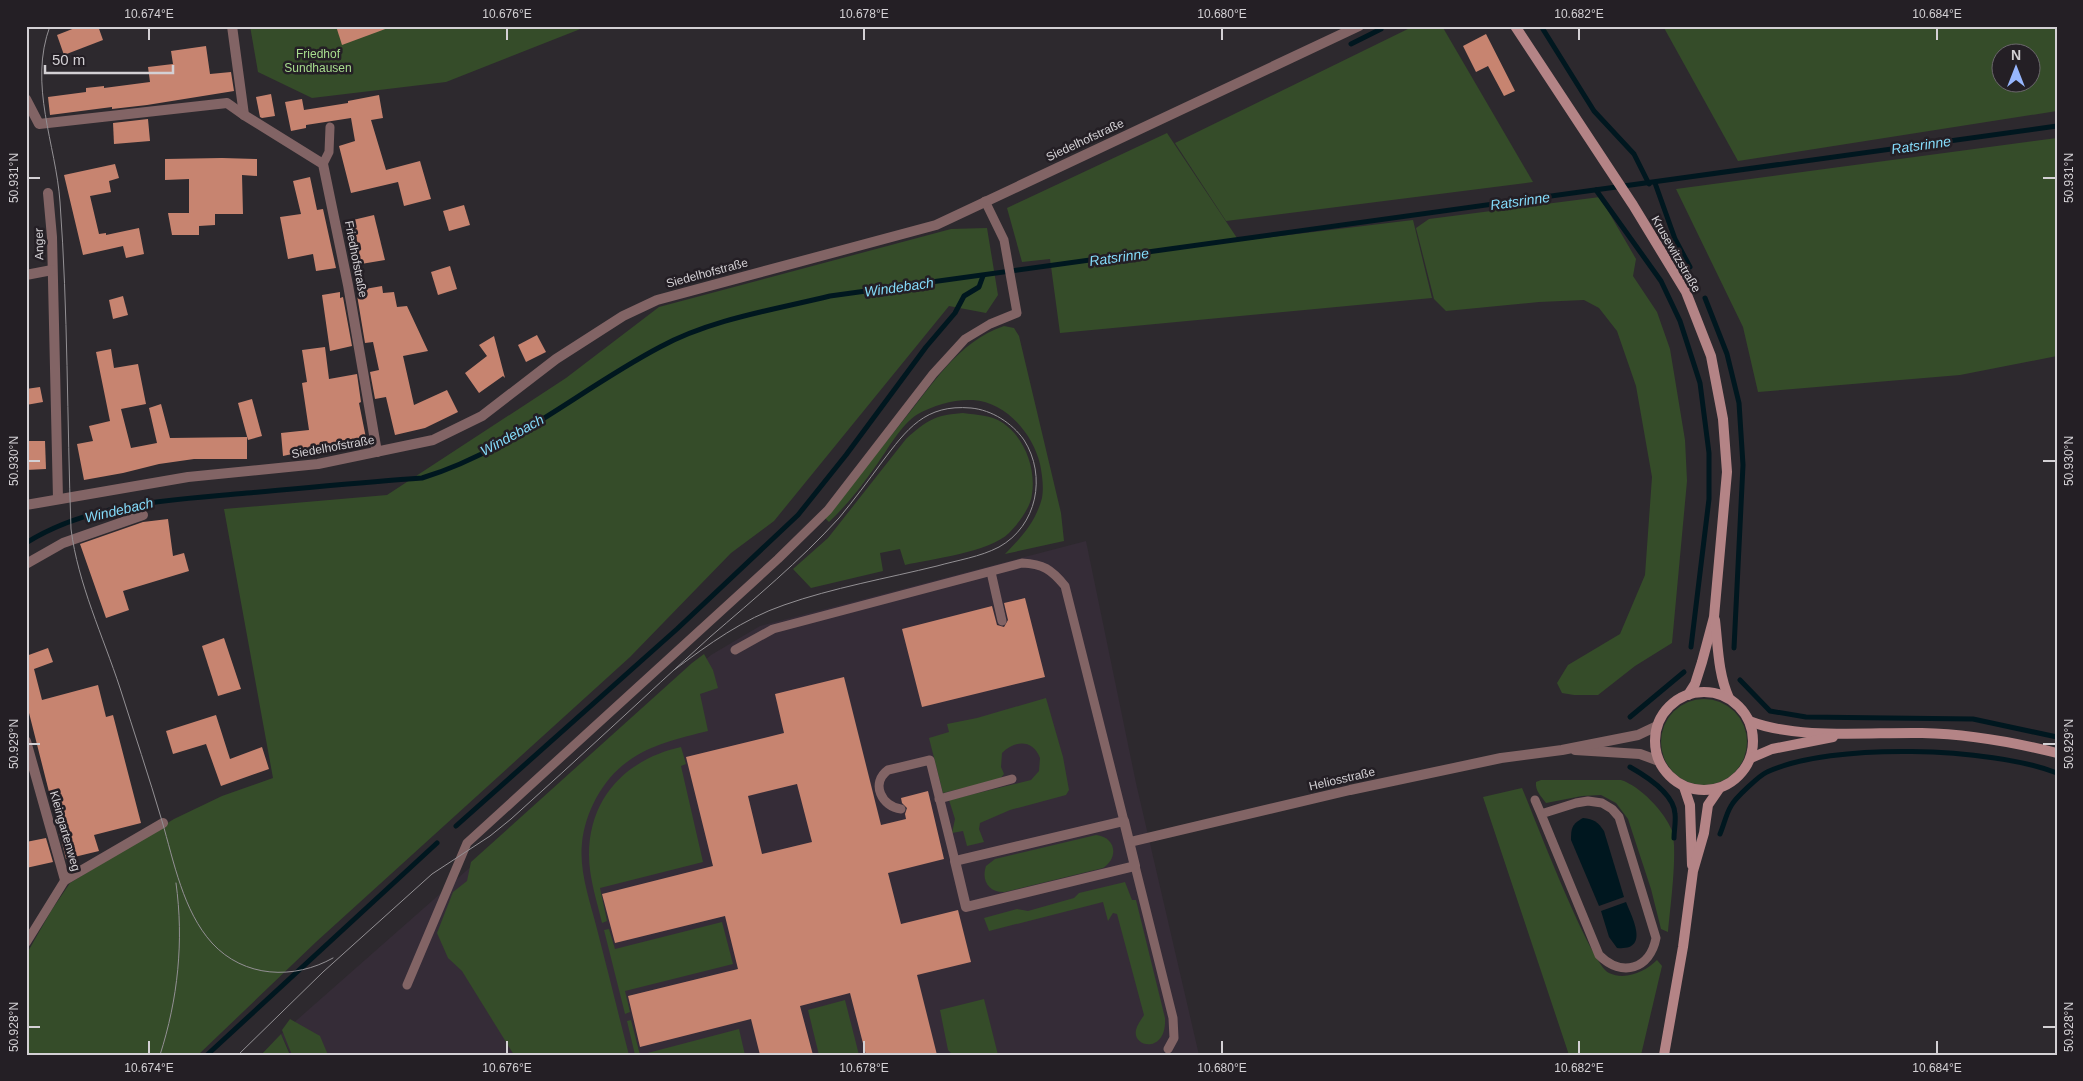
<svg xmlns="http://www.w3.org/2000/svg" width="2083" height="1081" font-family="Arial,sans-serif">
<rect width="100%" height="100%" fill="#2d292e"/>
<!-- built -->
<path fill="#352c37" d="M1086,541L1136,783L1199,1055H291L281,1034L711,655L760,626Z"/>
<!-- green -->
<g fill="#354c29" fill-rule="evenodd">
<path d="M250,26H588L446,82L312,98L258,72Z"/>
<path d="M1414,26H1442L1533,182L1226,221L1175,143Z"/>
<path d="M1663,26H2057V111L1738,161ZM2000,52H2030V82H2000Z"/>
<path d="M1167,133L1239,241L1413,220L1432,298L1060,333L1050,259L1022,262L1007,208Z"/>
<path d="M2057,138V356L1960,375L1758,392L1743,327L1676,189Z"/>
<path d="M1600,197L1636,259L1633,276L1657,312L1670,349L1685,440L1687,481L1672,643L1635,666L1598,695H1574L1562,693L1557,683L1568,665L1620,634L1645,575L1652,477L1636,386L1617,331L1599,308L1584,300L1539,302L1446,311L1434,299L1416,228L1429,219Z"/>
<path d="M987,228L998,295L986,313L949,306L774,521L731,553L630,657L316,942L198,1055H26V955L51,911L70,883L174,819L222,796L273,778L224,509L387,495L566,378L659,307L951,229Z"/>
<path d="M1004,326L1014,328L1019,336L1061,513L1064,541L1005,554C1022,537 1036,521 1042,498C1044,487 1042,474 1040,464C1033,434 1006,402 973,400C954,399 934,405 918,414C901,424 887,451 875,467C861,487 847,505 829,522L825,518C851,486 876,454 902,422C931,387 958,341 1004,326Z"/>
<path d="M963,413C977,415 991,415 1003,423C1025,438 1036,469 1032,494C1031,507 1018,524 1009,533C990,552 931,559 905,565L900,549L880,553L883,571L811,588L793,569L828,538L906,439C927,420 935,415 963,413Z"/>
<path d="M704,654L713,670L718,688L700,694L708,731C680,738 651,744 627,762C602,780 585,813 582,843C579,872 590,901 597,929C608,971 618,1013 629,1055H514L462,971L448,958L437,933L453,892L467,881L471,862L692,663Z"/>
<path d="M1046,698L1063,757L1069,790L1066,795L1010,810L980,823L979,829L984,842L967,846L963,831L952,833L955,819L949,800L1031,780L1039,771L1040,758C1033,739 1015,740 1002,753L1001,767L1004,774L1000,779L943,793L929,738L949,732L947,724L977,718Z"/>
<circle cx="1704" cy="742" r="43"/>
<path d="M681,747L686,764L681,766L703,862L600,888L607,921L602,923C597,901 589,878 589,855C589,797 627,759 681,747Z"/>
<path d="M1541,780H1621C1640,786 1665,812 1672,831C1678,851 1670,909 1668,932L1661,929L1651,889L1628,819L1616,803L1601,795L1582,796L1546,803C1541,796 1535,791 1536,782Z"/>
<path d="M1522,788C1534,816 1590,964 1609,973C1626,981 1646,971 1657,960L1662,966L1641,1055H1569L1483,797Z"/>
<path d="M1096,835C1116,837 1119,858 1103,868L1005,892C989,893 981,881 986,866L995,859Z"/>
<path d="M1125,882L1132,900H1136L1165,1018C1167,1054 1132,1048 1136,1030C1137,1025 1141,1020 1144,1015L1117,914L1113,913L1108,921L1103,902L989,931L984,918L1017,909L1028,911L1074,898L1079,893Z"/>
<path d="M722,922L733,964L625,991L630,1012L625,1014L604,930L609,929L615,949Z"/>
<path d="M984,999L998,1055H953L948,1050L940,1010Z"/>
<path d="M845,1000L859,1055H819L808,1010Z"/>
<path d="M290,1019L320,1036L328,1055H292L282,1030Z"/>
<path d="M631,1020L640,1055L739,1029L745,1055H635L627,1021Z"/>
<path d="M281,1034L290,1055H261Z"/>
</g>
<!-- water -->
<g fill="#00171f">
<path d="M1583,818C1594,819 1598,822 1604,831L1624,897L1599,906L1571,840C1571,828 1572,824 1583,818Z"/>
<path d="M1626,902C1633,919 1650,951 1617,948L1609,937L1601,911Z"/>
</g>
<g fill="none" stroke-linecap="round" stroke-linejoin="round">
<!-- stream -->
<g stroke="#00171f" stroke-width="5">
<path d="M1541,26L1594,111L1634,154L1649,184"/>
<path d="M1351,44L1381,29"/>
<path d="M1655,183L1675,239L1690,267"/>
<path d="M1596,190L1661,281L1680,321L1700,383L1709,453V499L1691,647"/>
<path d="M1705,298L1727,354L1739,403L1743,465L1734,648"/>
<path d="M26,543C91,502 173,500 247,493C306,488 364,482 422,478C509,452 580,389 660,347C712,319 773,310 830,296L2057,126"/>
<path d="M1740,680L1770,711L1806,717L1973,719L2057,737"/>
<path d="M1630,717L1684,672"/>
<path d="M1630,767C1646,776 1674,794 1675,814C1676,822 1674,830 1674,838"/>
<path d="M456,826L677,629L798,515L846,455L926,347L955,313L964,296L979,287L983,276"/>
<path d="M1720,834C1724,825 1726,814 1731,806C1735,798 1760,775 1767,772C1832,742 1991,747 2057,773"/>
<path d="M207,1055L437,843"/>
</g>
</g>
<!-- building -->
<g fill="#c78470" fill-rule="evenodd">
<path d="M80,26H98L103,40L64,55L57,35Z"/>
<path d="M336,26H388V28L342,45Z"/>
<path d="M1486,34L1515,91L1504,96L1488,66L1476,72L1463,46Z"/>
<path d="M206,46L210,74L231,72L234,91L147,105L112,109V107L50,115L48,97L86,92V88L104,86V88L150,82L148,67L173,64L171,51Z"/>
<path d="M271,94L275,116L262,118L260,117L256,97Z"/>
<path d="M379,95L383,118L371,120L386,170L420,161L431,199L404,206L398,182L351,193L339,146L355,141L351,118L306,125V128L291,131L285,102L302,99L304,110L348,103V101Z"/>
<path d="M148,119L150,141L114,144L113,123Z"/>
<path d="M222,158L257,159V176L242,175L243,214H215V225L199,226V235H172L168,213H189V179L165,180V159Z"/>
<path d="M115,164L119,178L109,181L111,192L90,196L99,234L106,233V235L139,228L144,254L126,258L123,246L83,255L64,175Z"/>
<path d="M310,177L317,210L323,209L336,268L316,271L313,254L288,259L280,217L301,214L293,181Z"/>
<path d="M464,205L470,225L449,231L443,211Z"/>
<path d="M374,215L385,260L361,264L353,220Z"/>
<path d="M450,266L457,289L438,295L431,272Z"/>
<path d="M382,286L383,293L394,292L397,307L407,306L428,351L403,356L414,405L447,390L458,412L425,428L395,435L386,397L375,399L370,372L379,370L373,342L365,343L357,295L366,294L365,289Z"/>
<path d="M340,292V298L343,297L352,346L330,351L322,295Z"/>
<path d="M123,296L128,315L113,319L109,300Z"/>
<path d="M537,335L546,352L526,362L518,345Z"/>
<path d="M494,336L505,378L503,376L479,393L465,373L487,356L479,345Z"/>
<path d="M325,347L329,379L357,374L361,402L359,403L366,438L283,456L281,433L309,430L302,383L307,382L302,350Z"/>
<path d="M111,349L114,368L138,364L146,404L121,409L131,448L157,443L149,408L161,404L170,438L247,437V459H194L159,464L123,473L84,480L77,444L93,441L89,426L110,421L96,352Z"/>
<path d="M40,387L43,402L26,405V389Z"/>
<path d="M252,399L262,436L248,440L238,403Z"/>
<path d="M26,441H45L46,469L26,470Z"/>
<path d="M168,519L173,556L184,553L189,571L123,591L129,610L106,618L80,544L143,522Z"/>
<path d="M1025,598L1045,677L922,707L902,629L992,606L997,625L1004,627L1008,620L1004,603Z"/>
<path d="M224,638L241,689L218,696L202,646Z"/>
<path d="M48,648L53,662L34,669L42,700L98,685L106,717L113,715L141,823L94,835L99,851L66,859L26,701V656Z"/>
<path d="M844,677L881,825L906,819L905,814L907,808L902,803L901,798L928,791L944,859L888,873L901,924L958,910L971,962L917,975L937,1055H866L850,993L800,1006L813,1055H760L751,1019L640,1047L628,996L738,969L725,916L615,943L602,894L713,866L686,757L784,733L775,694ZM797,784L812,842L762,854L748,796Z"/>
<path d="M216,715L230,759L262,747L269,769L221,786L206,744L173,754L166,731Z"/>
<path d="M46,838L53,862L26,868V842Z"/>
</g>
<g fill="none" stroke-linecap="round" stroke-linejoin="round">
<!-- lane -->
<g stroke="#826465" stroke-width="9">
<path d="M323,164L329,152L330,127"/>
<path d="M991,572L1002,621"/>
<path d="M735,650L773,629L1022,563C1043,564 1051,569 1065,586L1124,821"/>
<path d="M939,799L1012,779"/>
<path d="M1535,800L1541,814L1576,803L1588,801L1602,803L1612,809L1619,817L1656,938C1650,969 1622,978 1599,955L1541,814"/>
<path d="M901,809C882,807 870,783 888,770L930,760L955,861"/>
<path d="M1135,866L1173,1018L1174,1038L1168,1049"/>
<path d="M26,943L65,880"/>
<path d="M407,985L467,843L778,559L828,510L933,374L965,339L990,324L1017,313L1004,240L985,201"/>
</g>
<!-- street -->
<g stroke="#826465" stroke-width="10">
<path d="M232,26L244,115"/>
<path d="M26,99L39,124L227,103L244,115L323,164L348,285L377,452"/>
<path d="M48,193L52,237L58,499"/>
<path d="M26,275L52,270"/>
<path d="M26,505L188,477L318,464L433,440L482,416L556,359L623,316L657,300L936,225L1359,26"/>
<path d="M26,564L63,543L143,515"/>
<path d="M26,741L65,880L163,823"/>
<path d="M1575,750L1640,754L1659,761"/>
<path d="M1124,821L1135,866L966,907L955,861Z"/>
<path d="M1130,842L1350,790L1501,758L1562,750L1638,735L1657,726"/>
</g>
<!-- secondary -->
<g stroke="#b48486" stroke-width="10">
<path d="M1515,26L1633,205L1686,292L1711,356L1723,419L1727,472L1714,617L1702,662L1695,684L1688,695"/>
<path d="M1715,620C1718,646 1718,674 1729,698"/>
<circle cx="1704" cy="741" r="49"/>
<path d="M1749,721C1799,740 1868,732 1922,733C1968,734 2013,742 2057,753"/>
<path d="M1751,758L1772,749L1833,737"/>
<path d="M1684,787L1690,805L1692,865"/>
<path d="M1664,1055L1683,947L1693,871L1704,833L1708,805L1719,789"/>
</g>
<!-- tram -->
<g stroke="#939094" stroke-width="1">
<path d="M50,26C28,85 56,144 60,202C68,311 67,420 71,529C78,584 103,636 120,688C134,732 149,777 162,821C174,862 183,911 212,943C244,978 294,980 333,958"/>
<path d="M160,1055C178,999 184,941 176,883"/>
<path d="M238,1055L323,972L432,874L490,836L511,819C578,759 644,697 710,637C754,599 800,561 839,518C854,500 868,481 882,462C907,429 925,404 971,408C992,410 1012,423 1024,440C1047,476 1037,526 999,547C980,557 958,560 937,566C888,578 832,588 784,605C743,619 709,644 674,670"/>
</g>
</g>
<!-- ticks -->
<path fill="none" stroke="#d3d0d4" stroke-width="2" d="M149,28V40M507,28V40M864,28V40M1222,28V40M1579,28V40M1937,28V40M28,178H40M2043,178H2056M28,461H40M2043,461H2056M28,744H40M2043,744H2056M28,1027H40M2043,1027H2056M149,1041V1054M507,1041V1054M864,1041V1054M1222,1041V1054M1579,1041V1054M1937,1041V1054"/>
<g text-anchor="middle" stroke-width="5" stroke-linejoin="round" paint-order="stroke">
<!-- park labels -->
<g font-size="12" fill="#a8dd8e" stroke="#241f25">
<text x="318" y="58">Friedhof<tspan x="318" dy="14">Sundhausen</tspan></text>
</g>
<!-- street labels -->
<g font-size="12" fill="#d3d0d4" stroke="#241f25">
<text transform="translate(1085 140) rotate(-25)" y="4">Siedelhofstraße</text>
<text transform="translate(39 244) rotate(-91)" y="4">Anger</text>
<text transform="translate(1676 254) rotate(60)" y="4">Krusewitzstraße</text>
<text transform="translate(356 259) rotate(79)" y="4">Friedhofstraße</text>
<text transform="translate(707 273) rotate(-15)" y="4">Siedelhofstraße</text>
<text transform="translate(333 447) rotate(-10)" y="4">Siedelhofstraße</text>
<text transform="translate(1342 779) rotate(-13)" y="4">Heliosstraße</text>
<text transform="translate(65 831) rotate(74)" y="4">Kleingartenweg</text>
</g>
<!-- water labels -->
<g font-size="14" font-style="italic" fill="#84dbfa" stroke="#241f25">
<text transform="translate(1921 145) rotate(-8)" y="5">Ratsrinne</text>
<text transform="translate(1520 201) rotate(-8)" y="5">Ratsrinne</text>
<text transform="translate(1119 257) rotate(-8)" y="5">Ratsrinne</text>
<text transform="translate(899 287) rotate(-8)" y="5">Windebach</text>
<text transform="translate(512 435) rotate(-29)" y="5">Windebach</text>
<text transform="translate(119 510) rotate(-13)" y="5">Windebach</text>
</g>
</g>
<!-- border -->
<rect width="2083" height="1081" fill="none" stroke="#241f25" stroke-width="55"/>
<!-- north arrow -->
<g transform="translate(2016 68)"><circle r="24" fill="#241f25" stroke="#6a666b"/>
<path d="M0-4L9 19L0 12L-9 19Z" fill="#97b6fd"/>
<text y="-8" font-size="14" font-weight="bold" text-anchor="middle" fill="#d3d0d4">N</text>
</g>
<!-- scale -->
<path d="M45 65v8h128v-8" fill="none" stroke="#d3d0d4" stroke-width="2.5"/>
<text x="52" y="65" font-size="15" fill="#d3d0d4" stroke="#241f25" stroke-width="4" paint-order="stroke">50 m</text>
<rect x="28" y="28" width="2028" height="1026" fill="none" stroke="#d3d0d4" stroke-width="2"/>
<g font-size="12" text-anchor="middle" fill="#d3d0d4">
<text x="149" y="18">10.674°E</text>
<text x="507" y="18">10.676°E</text>
<text x="864" y="18">10.678°E</text>
<text x="1222" y="18">10.680°E</text>
<text x="1579" y="18">10.682°E</text>
<text x="1937" y="18">10.684°E</text>
<text transform="translate(14 178) rotate(-90)" y="4">50.931°N</text>
<text transform="translate(2069 178) rotate(-90)" y="4">50.931°N</text>
<text transform="translate(14 461) rotate(-90)" y="4">50.930°N</text>
<text transform="translate(2069 461) rotate(-90)" y="4">50.930°N</text>
<text transform="translate(14 744) rotate(-90)" y="4">50.929°N</text>
<text transform="translate(2069 744) rotate(-90)" y="4">50.929°N</text>
<text transform="translate(14 1027) rotate(-90)" y="4">50.928°N</text>
<text transform="translate(2069 1027) rotate(-90)" y="4">50.928°N</text>
<text x="149" y="1072">10.674°E</text>
<text x="507" y="1072">10.676°E</text>
<text x="864" y="1072">10.678°E</text>
<text x="1222" y="1072">10.680°E</text>
<text x="1579" y="1072">10.682°E</text>
<text x="1937" y="1072">10.684°E</text>
</g>
</svg>
